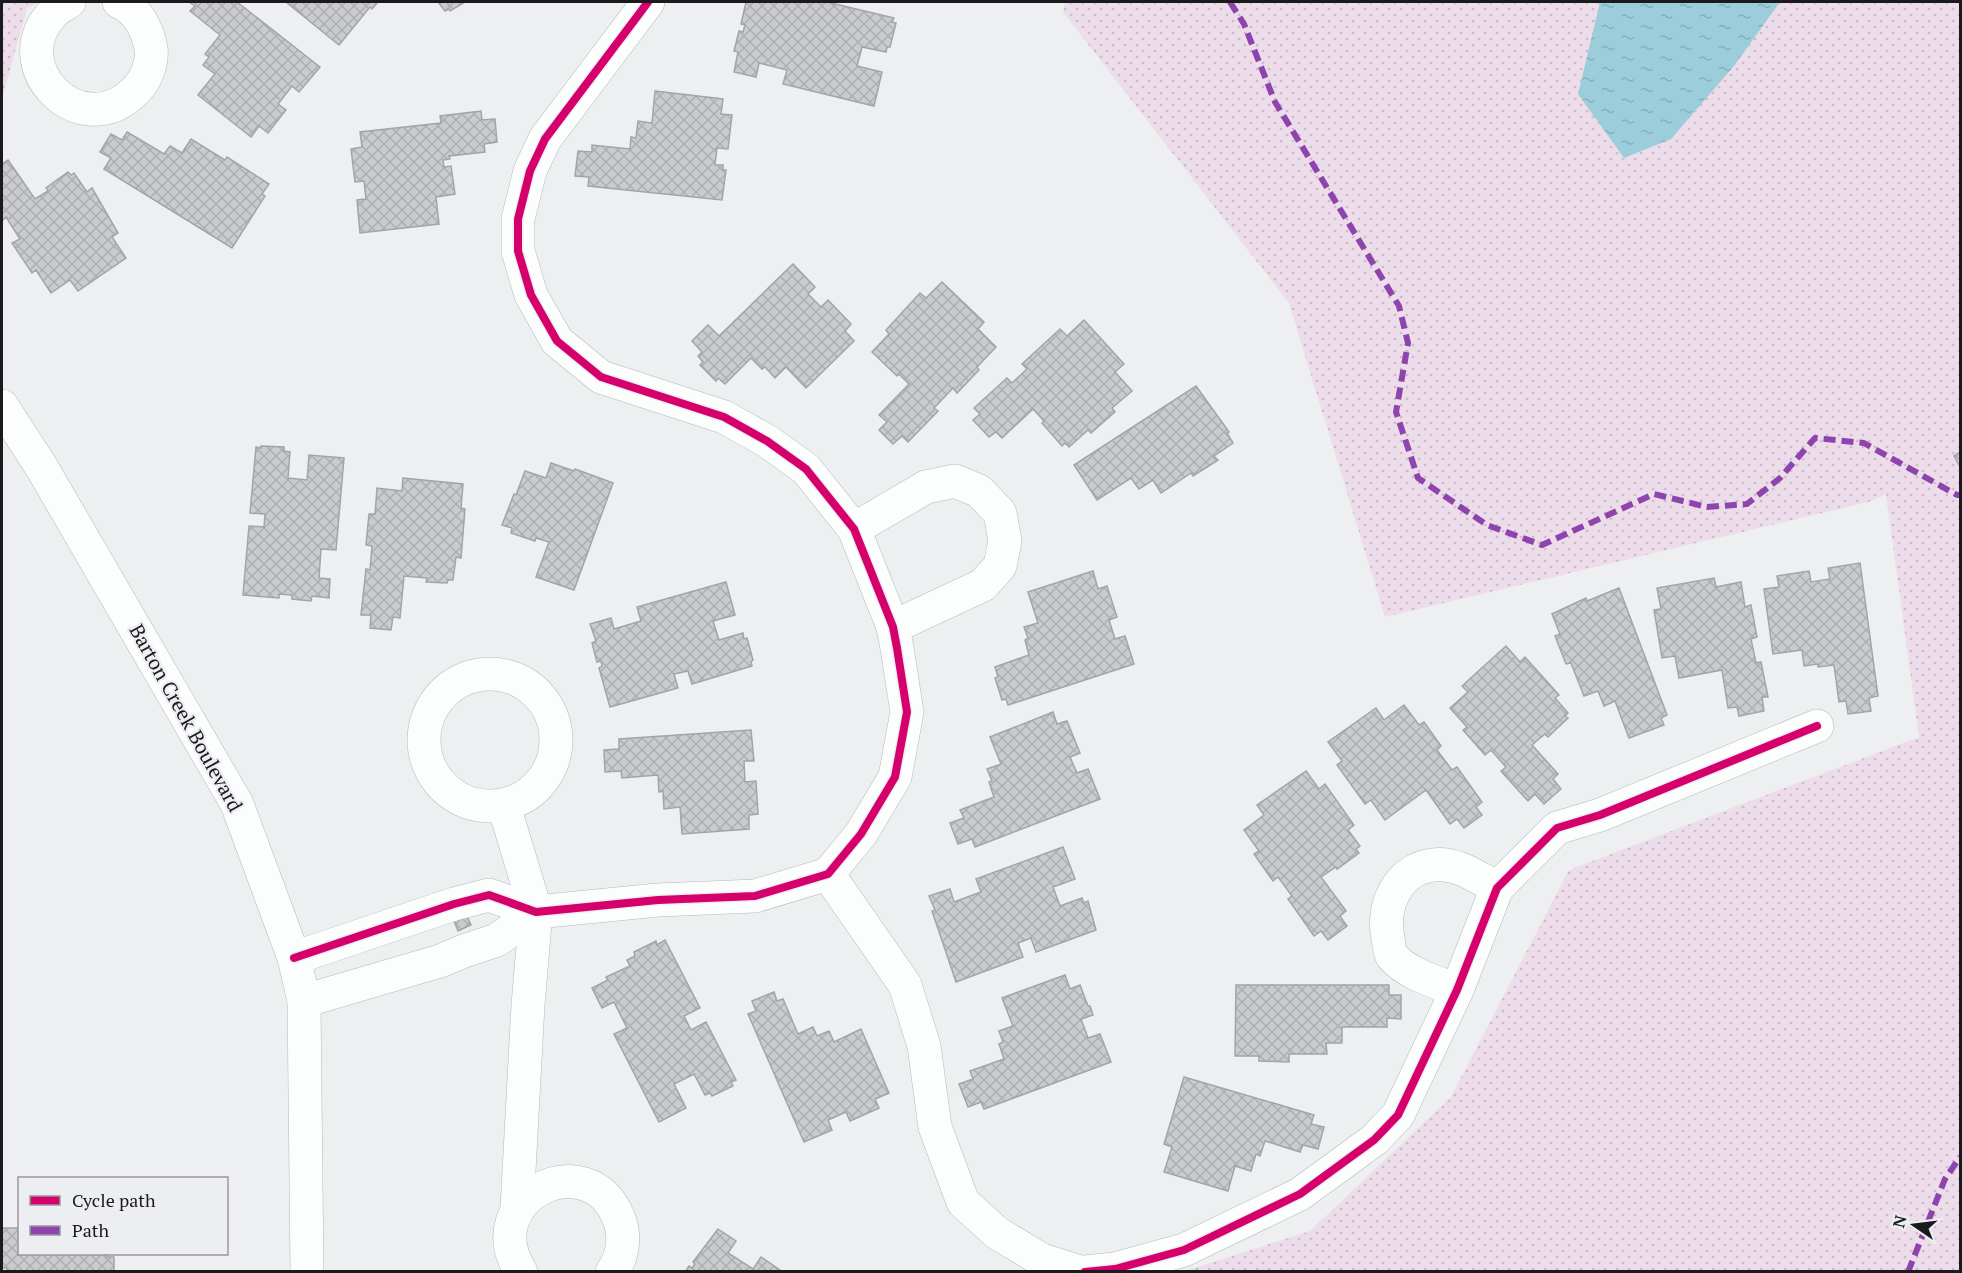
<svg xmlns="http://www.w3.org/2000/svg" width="1962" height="1273" font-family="'PT Serif',serif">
<defs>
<pattern id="grass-dots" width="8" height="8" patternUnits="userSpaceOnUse" patternTransform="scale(1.5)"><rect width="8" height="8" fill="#eddcea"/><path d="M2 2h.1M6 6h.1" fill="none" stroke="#cbbcc8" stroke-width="1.8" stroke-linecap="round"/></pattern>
<pattern id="water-ripples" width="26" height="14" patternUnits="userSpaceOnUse" patternTransform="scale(1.5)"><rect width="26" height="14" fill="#9ccddb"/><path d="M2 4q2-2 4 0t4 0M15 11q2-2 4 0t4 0" fill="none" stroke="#86afbb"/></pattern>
<pattern id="building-cross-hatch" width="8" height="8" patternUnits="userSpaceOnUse" patternTransform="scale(1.5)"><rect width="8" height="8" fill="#cacbcd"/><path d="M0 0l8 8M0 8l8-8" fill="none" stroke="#adaeaf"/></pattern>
</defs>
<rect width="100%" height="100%" fill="#eeeff1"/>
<!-- grass -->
<g fill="url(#grass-dots)">
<path d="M2,2H40L27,8L2,99Z"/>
<path d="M1065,2H1960V1269L1959,1271H1185L1310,1231L1451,1097L1569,870L1919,737L1886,494L1872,501L1385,617L1289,303L1063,12Z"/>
</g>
<!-- water -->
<path fill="url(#water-ripples)" d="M1600,2H1780L1734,66L1671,139L1624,158L1578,94Z"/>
<!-- building -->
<g fill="url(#building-cross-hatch)" stroke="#a3a4a5" stroke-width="1.5">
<path d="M189,2H237L320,67L299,92L292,86L278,104L286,110L268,133L259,126L251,137L198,95L215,74L203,65L209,57L205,54L220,35L190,11L195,6Z"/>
<path d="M286,2H378L372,9L370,7L339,45Z"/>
<path d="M438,2H465L450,11L449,9L445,11Z"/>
<path d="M746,2H827L894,18L892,22L896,23L890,47H887L886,52L862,47L857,66L882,72L874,106L783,84L787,70L759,63L756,77L734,72L738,52L734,51L739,31L743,32L745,25L741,24Z"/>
<path d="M655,91L723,99L721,114L732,115L728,149L717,148L715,165H723V170H726L722,200L588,186L589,177L575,176L578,151L592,152V145L630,149L631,137L636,138L638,121L652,123Z"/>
<path d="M481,111L482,120L495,119L497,142L484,144L485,152L449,156L450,159L443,160L444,167L451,166L455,194L436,197L439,224L360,233L357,200L366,199L364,181L355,182L351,149L362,147L360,132L441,123L440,116Z"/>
<path d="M127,132L164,154L170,146L182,153L191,139L225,160L227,157L269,184L262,194L265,196L232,248L104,169L111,158L100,152L111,134L122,140Z"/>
<path d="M8,160L35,199L48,191L46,188L68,172L71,175L74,173L87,192L92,188L118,233L112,237L126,258L78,291L70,280L51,293L36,270L32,273L12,243L20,239L6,217L2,221V164Z"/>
<path d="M793,264L815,287L808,294L821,307L828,300L851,324L845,331L854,341L806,388L786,367L775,378L765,367L762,369L751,358L725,384L718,378L716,381L700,365L703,362L698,356L702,352L692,341L708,325L719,336Z"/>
<path d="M942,282L984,322L978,329L996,347L977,367L979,370L957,393L953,388L934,408L938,411L908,442L902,436L893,444L879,430L887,422L879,415L909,384L899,374L897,376L872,352L889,334L886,330L920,293L926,298Z"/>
<path d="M1084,320L1124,364L1115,372L1132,391L1112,408L1115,412L1091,433L1088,430L1069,447L1065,443L1062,446L1042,423L1044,421L1033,409L1002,438L996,432L989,437L973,420L980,414L974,408L1007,378L1012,383L1027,369L1022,364L1060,329L1067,336Z"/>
<path d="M1196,386L1229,432L1227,433L1233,443L1214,456L1218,460L1193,476L1191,473L1161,493L1153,480L1139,489L1131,478L1097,500L1074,465Z"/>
<path d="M261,446L284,447V451L290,452L288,478L307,480L309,455L344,458L336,550L321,549L319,578L330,579L329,598L312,596L311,601L292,599V595L279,594V598L243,595L249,526L264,527L265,514L250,513L256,447L261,448Z"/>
<path d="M1960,452V467L1954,456Z"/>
<path d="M551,463L574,471L575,469L613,483L574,590L536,577L549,542L536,538L535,541L511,533L512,528L502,525L514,494L516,495L525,471L546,478Z"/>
<path d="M403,478L463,484L461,508L465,509L461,558L456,557L453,580H448L447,583L426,582L427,578L404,576L400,618L393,617L391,630L370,628L371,615H361L366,569L370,570L372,546L366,545L369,514H375L377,488L402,491Z"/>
<path d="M1860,563L1878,696L1869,698L1871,711L1848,714L1846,701L1839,702L1834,665L1818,667V664L1804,666L1802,650L1773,654L1764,589L1779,587L1777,576L1809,571L1811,582L1830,579L1828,568Z"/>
<path d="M1093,571L1098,589L1107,586L1117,617L1109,620L1115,639L1125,636L1134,664L1008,705L1006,699L1002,700L995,678L998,677L995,667L1029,655L1025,640L1028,638L1024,627L1038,623L1028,592Z"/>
<path d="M1714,578L1716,587L1741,582L1745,607L1751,605L1757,637L1751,639L1756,663L1761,662L1768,697H1762L1764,711L1739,716L1737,707L1728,708L1722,670L1679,678L1675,656L1662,658L1654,610L1661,609L1657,588Z"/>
<path d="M726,582L735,615L713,621L719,640L743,633L744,639L747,638L753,660L751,662L752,666L692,684L688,671L674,674L678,688L610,707L599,668L602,666L601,661L597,662L592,643L596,641L590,624L611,618L614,629L641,621L637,607Z"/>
<path d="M1619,588L1667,715L1661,718L1664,725L1629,738L1615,701L1604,706L1598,691L1584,696L1571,663L1566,664L1555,636L1560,634L1552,614L1586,598L1587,601Z"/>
<path d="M1506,646L1520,662L1525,657L1559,695L1555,698L1568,713L1565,716L1568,718L1548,737L1545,734L1532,745L1558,774L1553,779L1561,789L1544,804L1535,794L1528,801L1501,771L1506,767L1491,750L1485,755L1463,730L1467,727L1450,708L1468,692L1462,686Z"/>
<path d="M1404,705L1419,725L1424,722L1441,746L1437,750L1452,770L1457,767L1482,802L1476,807L1482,815L1464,828L1457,819L1450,824L1426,790L1385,820L1371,800L1365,804L1337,765L1342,761L1328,742L1376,708L1384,720Z"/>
<path d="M1053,712L1057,724L1067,721L1080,753L1070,757L1077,773L1088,769L1100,799L975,847L972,839L958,844L950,823L964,818L960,810L994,797L989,782L992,781L987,769L1001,764L990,737Z"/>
<path d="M751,730L754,761H744L745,782L756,781L758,814L749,815V829L682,834L680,807L664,809L663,791L659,792L658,775L622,778L621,771L605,772L604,750L619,749V739Z"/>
<path d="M1306,771L1319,789L1325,784L1354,825L1348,830L1360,846L1356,849L1359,853L1337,869L1336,867L1321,877L1346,911L1340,916L1347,926L1328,940L1321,931L1314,936L1288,899L1292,896L1278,877L1273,881L1254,854L1259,851L1244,830L1264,815L1257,805Z"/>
<path d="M1063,847L1075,879L1053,887L1060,906L1082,898L1084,903L1088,901L1096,930L1036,952L1031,938L1018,943L1023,957L956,982L932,911L935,910L929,896L950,889L954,902L981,892L976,879Z"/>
<path d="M465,912L471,925L458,931L453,918Z"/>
<path d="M665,940L700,1008L684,1016L691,1030L706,1022L736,1080L731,1082L733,1086L712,1096L710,1093L705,1095L694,1074L674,1084L686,1108L659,1122L614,1034L627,1028L614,1002L602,1008L592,988L608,980L606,977L630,966L627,960L635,956L634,952L656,941L657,945Z"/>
<path d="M1065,975L1070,989L1080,985L1088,1006H1090L1093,1015L1081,1019L1088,1038L1100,1034L1111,1062L984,1109L981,1102L968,1107L959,1084L973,1079L970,1071L1004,1059L999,1044L1003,1042L999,1031L1013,1026L1002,998Z"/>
<path d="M1236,985H1389V995H1401V1019L1387,1018V1027H1342V1043H1326L1327,1054H1289V1062L1259,1061V1056H1235Z"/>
<path d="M774,992L777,1001L783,999L798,1034L813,1027L817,1036L829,1031L834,1042L861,1029L889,1093L875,1099L879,1108L850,1121L846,1112L828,1120L832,1130L804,1142L748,1014L756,1011L752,1001Z"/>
<path d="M1184,1077L1314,1115L1311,1124L1324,1127L1318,1149L1303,1145L1300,1152L1265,1141L1260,1156L1256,1154L1251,1171L1235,1166L1228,1191L1164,1172L1172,1147L1164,1144Z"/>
<path d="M2,1228H20V1254H107V1257H114V1272H7V1268H2Z"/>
<path d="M718,1229L736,1241L728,1253L753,1269L761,1257L783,1272H685L689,1266L692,1268L695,1264L693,1262Z"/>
</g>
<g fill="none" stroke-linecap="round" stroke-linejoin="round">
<!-- minor casing -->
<g stroke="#b7b8b9" stroke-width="34">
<g id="minor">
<path d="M69,2C64,5 58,8 54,12C1,65 81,147 136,90C146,80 153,62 151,48C147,29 138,10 119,2"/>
<path d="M854,529L926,487L955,481L979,491L1000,513L1005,541L1000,566L983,585L893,627"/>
<circle cx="490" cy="740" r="66"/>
<path d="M504,806L536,912L528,1005L517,1208"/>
<path d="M828,874L905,985L924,1046L935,1127L963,1202L997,1233L1042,1260L1080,1272"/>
<path d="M294,958L454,904L489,895L536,912L658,900L755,896L828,874L861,834L895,777L907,712L897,648L893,627L854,529L806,469L767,441L724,417L601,377L557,341L531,295L518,251V219L530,171L545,139L648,2"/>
<path d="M1457,990C1436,982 1407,974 1392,956C1389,951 1389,943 1388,938C1381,906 1398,869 1433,865C1457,862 1477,877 1497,888"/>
<path d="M304,1001L440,961L464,951L497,940L536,912"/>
<path d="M521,1272C474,1198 589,1141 619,1219C626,1236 623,1257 612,1272"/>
<path d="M1085,1272L1115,1269L1184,1250L1300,1194L1374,1140L1398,1115L1457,990L1497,888L1557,828L1600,815L1817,726"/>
</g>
</g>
<!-- tertiary casing -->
<g stroke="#b7b8b9" stroke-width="34">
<path id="tertiary" d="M2,406L42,468L237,804L294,958L304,1001L307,1272"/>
</g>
<!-- minor -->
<use href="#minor" stroke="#fcfdfd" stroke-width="33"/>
<!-- tertiary -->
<use href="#tertiary" stroke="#fcfdfd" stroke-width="33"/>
<!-- quiet -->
<g stroke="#8e44ad" stroke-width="6" stroke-dasharray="12 6" stroke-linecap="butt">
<path d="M1230,2L1244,24L1275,102L1399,306L1408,343L1396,412L1418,478L1487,525L1542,545L1654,494L1707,507L1747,504L1780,478L1815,438L1864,443L1957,495H1960"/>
<path d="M1908,1272L1945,1179L1960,1157"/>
</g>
<!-- cycleway casing -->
<g stroke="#edeef2" stroke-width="11">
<g id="cycleway">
<path d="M294,958L454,904L489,895L536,912L658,900L755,896L828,874L861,834L895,777L907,712L897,648L893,627L854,529L806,469L767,441L724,417L601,377L557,341L531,295L518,251V219L530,171L545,139L648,2"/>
<path d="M1085,1272L1115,1269L1184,1250L1300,1194L1374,1140L1398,1115L1457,990L1497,888L1557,828L1600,815L1817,726"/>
</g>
</g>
<!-- cycleway -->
<use href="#cycleway" stroke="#d6006c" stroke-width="8"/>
</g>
<g text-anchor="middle" stroke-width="4.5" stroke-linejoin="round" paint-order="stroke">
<!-- street labels -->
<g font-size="20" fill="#1a1a1c" stroke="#edeef2">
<text transform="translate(186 718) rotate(61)" y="7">Barton Creek Boulevard</text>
</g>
</g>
<!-- border -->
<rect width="1962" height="1273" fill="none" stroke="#1a1a1c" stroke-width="6"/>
<!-- legend -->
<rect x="18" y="1177" width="210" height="78" fill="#edeef2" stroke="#99999c" stroke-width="1.5"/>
<rect x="30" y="1196" width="30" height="9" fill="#d6006c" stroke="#99999c" stroke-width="1.5"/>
<text x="72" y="1207" font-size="18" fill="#1a1a1c">Cycle path</text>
<rect x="30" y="1226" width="30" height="9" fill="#8e44ad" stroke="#99999c" stroke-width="1.5"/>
<text x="72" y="1237" font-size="18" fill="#1a1a1c">Path</text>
<!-- north arrow -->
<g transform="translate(1914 1225) rotate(284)" stroke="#edeef2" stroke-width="4.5" paint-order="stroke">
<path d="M0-4.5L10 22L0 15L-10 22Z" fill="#1a1a1c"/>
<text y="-9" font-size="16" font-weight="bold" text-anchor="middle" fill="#1a1a1c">N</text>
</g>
</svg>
